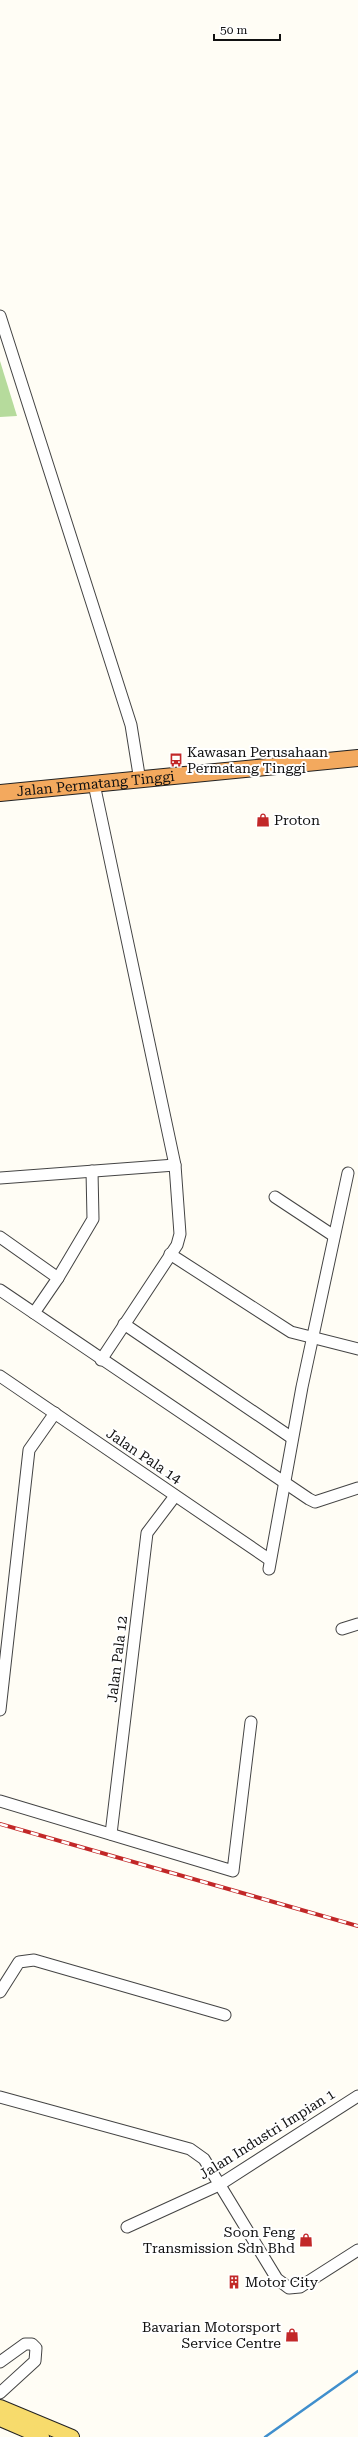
<svg xmlns="http://www.w3.org/2000/svg" width="358" height="2437" font-family="'Roboto Serif',serif">
<rect width="100%" height="100%" fill="#fffdf5"/>
<!-- forest -->
<path fill="#b6db9c" d="M0,361L17,416L0,417Z"/>
<g fill="none" stroke-linecap="round" stroke-linejoin="round">
<!-- stream -->
<path stroke="#408fcd" stroke-width="2.5" d="M265,2437L358,2371"/>
<!-- minor casing -->
<g stroke="#444" stroke-width="13">
<g id="minor">
<path d="M0,316L131,725L140,781"/>
<path d="M94,784L175,1165L180,1234L177,1245L101,1360"/>
<path d="M0,1178L175,1165"/>
<path d="M275,1197L334,1236"/>
<path d="M0,1237L58,1278"/>
<path d="M170,1254L291,1332L358,1349"/>
<path d="M0,1290L309,1499L315,1502L358,1488"/>
<path d="M34,1313L58,1278L93,1219L92,1171"/>
<path d="M124,1324L292,1438"/>
<path d="M0,1376L270,1560"/>
<path d="M269,1569L302,1387L348,1173"/>
<path d="M342,1629L358,1624"/>
<path d="M0,1710L29,1450L55,1413"/>
<path d="M0,1801L233,1871L251,1722"/>
<path d="M111,1834L147,1533L175,1496"/>
<path d="M0,1992L19,1962L34,1960L225,2015"/>
<path d="M0,2097L190,2149L204,2159L277,2279L289,2288L300,2287L358,2250"/>
<path d="M127,2227L219,2185L358,2096"/>
<path d="M0,2362L25,2344H32L36,2348L35,2361L0,2393"/>
</g>
</g>
<!-- major casing -->
<g stroke="#222" stroke-width="16">
<g id="major">
<path d="M0,2407L72,2437"/>
<path d="M0,2419L42,2437"/>
</g>
</g>
<!-- highway casing -->
<g stroke="#222" stroke-width="18">
<g id="highway">
<path id="s1" d="M0,793L358,758"/>
</g>
</g>
<!-- minor -->
<use href="#minor" stroke="#fff" stroke-width="11"/>
<!-- major -->
<use href="#major" stroke="#f7db6c" stroke-width="14"/>
<!-- highway -->
<use href="#highway" stroke="#f3a95e" stroke-width="16"/>
<!-- rail casing -->
<g stroke="#c22828" stroke-width="4">
<path id="rail" d="M0,1824L358,1926"/>
</g>
<!-- rail -->
<use href="#rail" stroke="#fff" stroke-width="2.5" stroke-dasharray="8" stroke-linecap="butt"/>
</g>
<!-- icons -->
<defs>
<g id="bus-bare" transform="scale(1.08)"><path d="M-5-6H5V4H4V6H2V4H-2V6H-4V4H-5ZM-3.5-4V0h7V-4ZM-3.5 1.2v1.5H-2V1.2ZM2 1.2v1.5H3.5V1.2Z" fill="#c22828" stroke="#fff" stroke-width="2.5" paint-order="stroke"/></g>
<g id="shop-bare" transform="scale(1.08)"><path d="M-5-2.5h2.3a2.7 3.5 0 0 1 5.4 0H5L5.5 6h-11ZM-1.5-2.5h3a1.5 2.3 0 0 0-3 0Z" fill="#c22828" stroke="#fff" stroke-width="2.5" paint-order="stroke"/></g>
<g id="building-bare" transform="scale(1.08)"><path d="M-4-6H4V6H1V3H-1V6H-4ZM-2.5-4.3h1.7v1.8h-1.7ZM.8-4.3h1.7v1.8H.8ZM-2.5-1h1.7V.8h-1.7ZM.8-1h1.7V.8H.8Z" fill="#c22828" stroke="#fff" stroke-width="2.5" paint-order="stroke"/></g>
</defs>
<g fill-rule="evenodd">
<use href="#bus-bare" x="176" y="760"/>
<use href="#shop-bare" x="263" y="820"/>
<use href="#shop-bare" x="306" y="2240"/>
<use href="#building-bare" x="234" y="2282"/>
<use href="#shop-bare" x="292" y="2335"/>
</g>
<g text-anchor="middle" stroke-width="4" stroke-linejoin="round" paint-order="stroke">
<!-- poi labels -->
<g font-size="14" fill="#111" stroke="#fff" text-anchor="start">
<text x="187" y="757">Kawasan Perusahaan<tspan x="187" dy="16">Permatang Tinggi</tspan></text>
<text x="274" y="825">Proton</text>
<text x="295" y="2237" text-anchor="end">Soon Feng<tspan x="295" dy="16">Transmission Sdn Bhd</tspan></text>
<text x="245" y="2287">Motor City</text>
<text x="281" y="2332" text-anchor="end">Bavarian Motorsport<tspan x="281" dy="16">Service Centre</tspan></text>
</g>
<!-- street labels -->
<g font-size="14" fill="#111" stroke="#fff">
<text dy="5" stroke="none"><textPath href="#s1" startOffset="96">Jalan Permatang Tinggi</textPath></text>
<text transform="translate(144 1456) rotate(34)" y="5">Jalan Pala 14</text>
<text transform="translate(117 1659) rotate(-83)" y="5">Jalan Pala 12</text>
<text transform="translate(267 2134) rotate(-32)" y="5">Jalan Industri Impian 1</text>
</g>
</g>
<!-- scale -->
<path d="M214 34v6h66v-6" fill="none" stroke="#111111" stroke-width="2"/>
<text x="220" y="34" font-size="12" fill="#111111" stroke="#ffffff" stroke-width="3" paint-order="stroke">50 m</text>
</svg>
